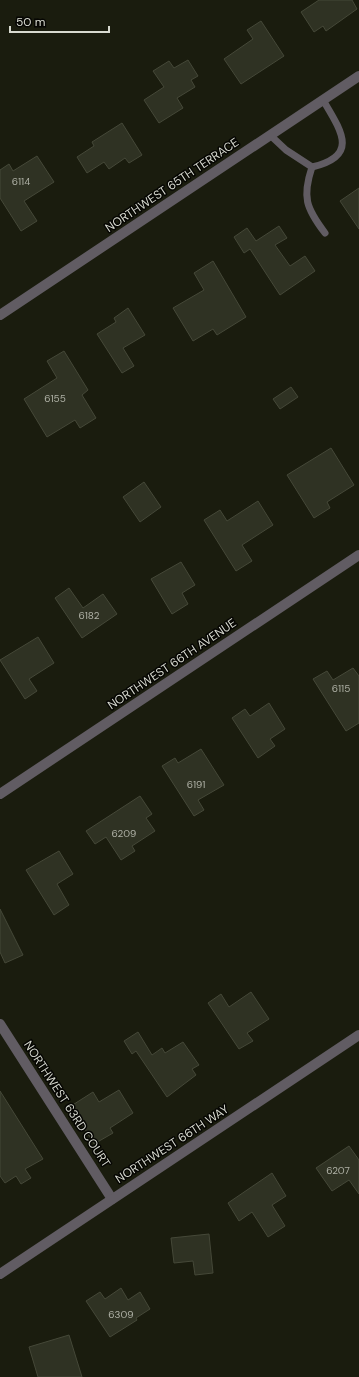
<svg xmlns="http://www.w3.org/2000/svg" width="359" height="1377" font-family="'DM Sans',sans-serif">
<rect width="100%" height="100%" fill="#1a1c0e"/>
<!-- building -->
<g fill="#2f3223" stroke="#454838">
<path d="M319,0H352L357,9L326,31L323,26L314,32L301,12Z"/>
<path d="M261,21L284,56L241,84L224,59L253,39L247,30Z"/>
<path d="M188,60L198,76L191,80L195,87L177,98L183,108L159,123L144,100L164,87L153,71L169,61L174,68Z"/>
<path d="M122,123L142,155L129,163L125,158L109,169L104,162L87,173L77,157L94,146L92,142Z"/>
<path d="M37,156L54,182L24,201L37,221L21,231L0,198V170L9,164L13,171Z"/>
<path d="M359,188V229L340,201Z"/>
<path d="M279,226L287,238L275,245L290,266L305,256L315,271L280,295L250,249L244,253L234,237L247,228L256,241Z"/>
<path d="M213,261L246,317L217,335L213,329L193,341L173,308L204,290L194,273Z"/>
<path d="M128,308L145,335L123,348L134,366L122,373L97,334L116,322L114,318Z"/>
<path d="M64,351L88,390L82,395L96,418L80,428L75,420L47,437L24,399L57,378L47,361Z"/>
<path d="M291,387L298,397L280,409L273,399Z"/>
<path d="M331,448L354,485L327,502L330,508L314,518L287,475Z"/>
<path d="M144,482L161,507L140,522L123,497Z"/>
<path d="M258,501L273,525L242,545L252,561L236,571L204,520L220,510L227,521Z"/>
<path d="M181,562L195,585L182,593L188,604L172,614L151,579Z"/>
<path d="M69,588L83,608L103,594L117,614L82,638L55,598Z"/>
<path d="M38,637L54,663L29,679L37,691L25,699L0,660Z"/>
<path d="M353,668L359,676V723L346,731L313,679L327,671L333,680Z"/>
<path d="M269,703L285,729L270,739L275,746L258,758L232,718L245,709L250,716Z"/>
<path d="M201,749L224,785L198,800L204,810L194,816L162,766L175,758L178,763Z"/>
<path d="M140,796L152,814L146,818L155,831L132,846L135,851L121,860L106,837L95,844L86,831Z"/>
<path d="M59,851L73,874L57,884L69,905L54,915L26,870Z"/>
<path d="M0,909L23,955L5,963L0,952Z"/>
<path d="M251,992L269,1019L247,1033L253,1041L239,1049L208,1003L221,994L229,1007Z"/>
<path d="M138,1032L152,1055L162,1048L165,1053L183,1042L199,1065L192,1069L196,1075L167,1097L136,1051L132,1054L124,1041Z"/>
<path d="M119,1090L133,1113L110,1128L113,1133L94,1144L71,1106L93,1092L99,1102Z"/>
<path d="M0,1091L43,1159L25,1169L31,1178L21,1184L16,1176L5,1183L0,1176Z"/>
<path d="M349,1146L359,1160V1194L349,1180L332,1191L316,1168Z"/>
<path d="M272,1173L286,1196L272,1205L285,1226L268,1237L252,1212L239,1221L228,1203Z"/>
<path d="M209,1234L213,1273L195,1275L193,1261L174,1263L171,1238Z"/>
<path d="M121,1288L128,1300L140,1292L150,1309L136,1318L137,1320L110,1337L86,1301L100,1292L105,1299Z"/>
<path d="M69,1335L82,1377H38L29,1347Z"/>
</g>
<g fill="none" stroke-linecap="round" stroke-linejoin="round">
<!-- lane -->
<g stroke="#615c63" stroke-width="7">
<path d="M270,135L286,150L312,167C359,156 342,132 323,100"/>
<path d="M312,167C302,197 306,208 325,233"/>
</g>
<!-- street -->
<g stroke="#615c63" stroke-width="10">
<path d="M0,315L359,76"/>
<path d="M0,794L359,555"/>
<path d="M0,1024L112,1199"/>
<path d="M0,1274L359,1035"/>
</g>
</g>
<g text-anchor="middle" stroke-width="3" stroke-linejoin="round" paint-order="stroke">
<!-- number labels -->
<g font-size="10" fill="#aeb0a5">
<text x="21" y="185">6114</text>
<text x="55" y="402">6155</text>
<text x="89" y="619">6182</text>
<text x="341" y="692">6115</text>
<text x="196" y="788">6191</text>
<text x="124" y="837">6209</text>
<text x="338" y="1174">6207</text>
<text x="121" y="1318">6309</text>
</g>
<!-- street labels -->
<g font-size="12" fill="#d8dad0" stroke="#060603">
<text transform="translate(172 185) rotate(-34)" y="4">NORTHWEST 65TH TERRACE</text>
<text transform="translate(172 664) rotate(-34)" y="4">NORTHWEST 66TH AVENUE</text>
<text transform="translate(67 1104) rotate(57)" y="4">NORTHWEST 63RD COURT</text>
<text transform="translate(172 1144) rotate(-33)" y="4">NORTHWEST 66TH WAY</text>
</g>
</g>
<!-- scale -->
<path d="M10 26v6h99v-6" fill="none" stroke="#d8dad0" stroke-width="2"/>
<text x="16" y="26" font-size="12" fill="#d8dad0" stroke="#060603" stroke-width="3" paint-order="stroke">50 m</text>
</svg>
